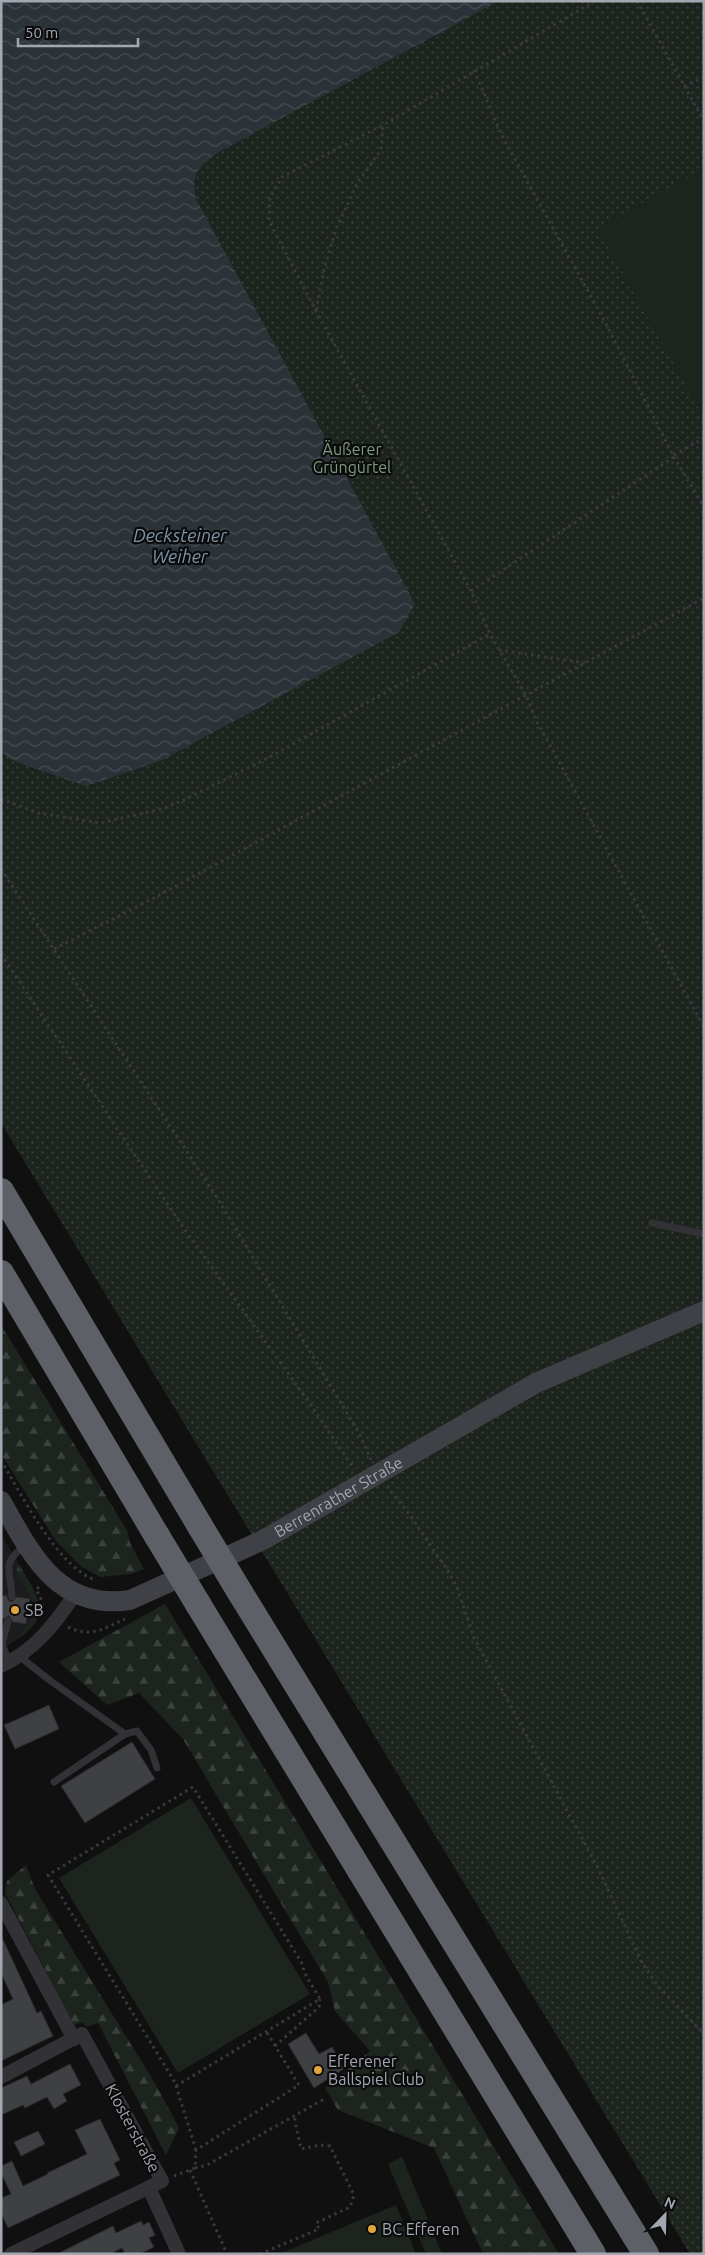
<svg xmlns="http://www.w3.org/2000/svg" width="705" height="2255" font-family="Ubuntu,sans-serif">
<defs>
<pattern id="grass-tufts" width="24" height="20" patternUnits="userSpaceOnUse" patternTransform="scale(1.25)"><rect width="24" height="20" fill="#1d241e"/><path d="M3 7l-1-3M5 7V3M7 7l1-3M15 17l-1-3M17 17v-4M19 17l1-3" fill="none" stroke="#3b413c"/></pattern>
<pattern id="forest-firs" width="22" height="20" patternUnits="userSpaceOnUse" patternTransform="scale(1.25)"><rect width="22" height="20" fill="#1d241e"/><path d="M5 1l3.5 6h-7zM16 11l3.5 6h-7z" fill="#3b413c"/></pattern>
<pattern id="park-dots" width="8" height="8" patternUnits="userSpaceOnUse" patternTransform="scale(1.25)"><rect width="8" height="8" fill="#1d241e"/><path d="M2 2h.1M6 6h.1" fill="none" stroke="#3b413c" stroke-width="1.8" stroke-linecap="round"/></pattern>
<pattern id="water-waves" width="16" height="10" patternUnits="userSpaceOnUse" patternTransform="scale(1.25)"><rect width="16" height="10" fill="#2b3339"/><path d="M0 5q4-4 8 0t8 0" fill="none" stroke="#474e53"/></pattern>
</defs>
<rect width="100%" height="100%" fill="#101011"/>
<!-- built -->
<path fill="#1c1c1e" d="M1,1535L19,1564L17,1571L35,1602L32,1620L16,1640L1,1650Z"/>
<!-- grass -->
<path fill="url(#grass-tufts)" d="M19,1564C36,1594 56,1616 16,1640C42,1607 36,1605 16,1571Z"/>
<!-- forest -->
<g fill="url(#forest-firs)">
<path d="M1,1325L128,1532L130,1543L144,1569L131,1574L100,1577L82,1567L56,1541L1,1454Z"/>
<path d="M165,1604L559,2254H483L434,2148L338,2110L325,2088L370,2051L335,2011L328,1982L183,1739L139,1693L107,1705L59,1662Z"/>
<path d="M26,1865L35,1889L156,2085L179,2128L166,2155L98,2023L86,2027L82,2022L74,2025L5,1893L7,1881Z"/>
</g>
<!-- park -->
<path fill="url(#park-dots)" d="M1,1H704V2254H690L1,1123Z"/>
<!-- pitch -->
<g fill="#1d241e">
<path d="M704,168V418L598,228Z"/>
<path d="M191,1798L310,1994L178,2073L59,1878Z"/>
<path d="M402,2157L442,2254H426L388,2164Z"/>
<path d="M396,2205L416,2254H279Z"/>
</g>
<!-- water -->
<path fill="url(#water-waves)" d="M1,1H499L217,153C197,169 191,172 196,199L415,604L399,632L160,761L86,786L16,762L1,752V464L5,458L1,450Z"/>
<!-- building -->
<g fill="#3f4044" stroke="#2a2a2d">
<path d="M1,1595L7,1596L8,1600L12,1602L17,1597L30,1599L26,1624L13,1622L9,1616L1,1620Z"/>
<path d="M49,1705L59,1729L15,1749L4,1725Z"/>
<path d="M132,1742L155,1779L85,1823L61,1786Z"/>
<path d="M1,1935L37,2013L41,2011L53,2036L1,2061V2005L13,1999L1,1973Z"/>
<path d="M306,2033L319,2054L332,2047L345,2068L314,2088L288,2044Z"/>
<path d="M70,2064L81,2085L63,2094L67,2101L54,2109L47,2097L25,2108L23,2105L1,2115V2088L27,2076L31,2084Z"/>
<path d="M100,2119L120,2160L114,2163L120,2175L8,2228L1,2213V2198L11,2194L1,2173V2166L12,2161L23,2186L48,2174L47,2173L87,2154L75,2130Z"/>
<path d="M38,2131L45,2144L21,2156L14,2142Z"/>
<path d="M141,2221L143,2225L149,2222L155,2235L149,2238L154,2247L140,2254H125L122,2248L110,2254H57L113,2226L116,2233Z"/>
</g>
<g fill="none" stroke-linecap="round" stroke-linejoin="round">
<!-- path -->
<g stroke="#38393d" stroke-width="3" stroke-dasharray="2.5 4" stroke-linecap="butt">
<path d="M595,1L383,125L282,177L270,197L269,221L316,311L471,591L490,634L527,697L535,718L704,1027"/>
<path d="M637,1L704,121"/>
<path d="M474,70L501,134L604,320L674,457L704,507"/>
<path d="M684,86L704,77"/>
<path d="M316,310L325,266L336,229L358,182L381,150L383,125"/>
<path d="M674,455L704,438"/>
<path d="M471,591L674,457"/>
<path d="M499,650L585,663"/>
<path d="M1,799L38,813L100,823L162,809L184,800L268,758L490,634"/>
<path d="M1,869L216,1196L359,1433L371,1460"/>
<path d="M54,949L154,898L704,598"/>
<path d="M1,954L178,1220L308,1401L354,1469"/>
<path d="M1,1460C21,1494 56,1564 93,1579"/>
<path d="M387,1486L409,1514L450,1574L457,1587L474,1638L598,1868L642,1963L659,1987L704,2034"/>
<path d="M39,1587L36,1589L42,1601L43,1613"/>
<path d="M68,1627C92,1638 102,1629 125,1619"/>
<path d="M275,2046L319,2007L320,1999"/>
<path d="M176,2086L320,1999L304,1972L303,1965L193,1787L48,1875L173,2079L176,2086L196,2150"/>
<path d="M195,2168L207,2165L326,2098"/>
<path d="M190,2170L227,2254"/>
<path d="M174,2176L195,2168L196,2150L299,2085L266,2031"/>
<path d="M260,2254L319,2229L316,2223L350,2207L354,2195L330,2146L320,2145L301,2149L294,2116"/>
</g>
<!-- lane -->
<g stroke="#323236" stroke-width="7">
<path d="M652,1223L704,1234"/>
<path d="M12,1597C11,1568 0,1566 24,1546"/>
<path d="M8,1621L2,1644L9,1662"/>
<path d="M19,1656L48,1679L125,1734L54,1782"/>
<path d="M125,1734L137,1731L151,1750L157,1768"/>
</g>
<!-- street -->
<g stroke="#323236" stroke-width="14">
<path d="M1,1666C35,1650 55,1624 75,1594"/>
<path d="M1,1903L74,2039"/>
<path d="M1,2077L82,2034L162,2181L11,2254"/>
<path d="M149,2188L179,2254"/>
</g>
<!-- secondary -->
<path stroke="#404146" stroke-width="20" id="s1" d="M1,1501C31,1554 58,1611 130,1600L263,1540L536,1383L704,1311"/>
<!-- highway -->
<g stroke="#5e6067" stroke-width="26">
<path d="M1,1191L200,1526"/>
<path d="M1,1273L157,1536"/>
<path d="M241,1594L646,2254"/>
<path d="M198,1604L593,2254"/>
</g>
<!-- highway-bridge -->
<g stroke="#5e6067" stroke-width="26">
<path d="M200,1526L241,1594"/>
<path d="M157,1536L198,1604"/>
</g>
</g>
<!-- markers -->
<g fill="#dea63c" stroke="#0b0b0c" stroke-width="2">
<circle cx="15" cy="1610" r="5"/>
<circle cx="318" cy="2070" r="5"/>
<circle cx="372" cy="2229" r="5"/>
</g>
<g text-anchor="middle" stroke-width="4.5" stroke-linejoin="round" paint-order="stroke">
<!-- park labels -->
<g font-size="16" fill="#7c9a7d" stroke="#0b0b0c">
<text x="352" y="455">Äußerer<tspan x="352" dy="18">Grüngürtel</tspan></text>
</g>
<!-- street labels -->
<g font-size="16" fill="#a3a7b1" stroke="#0b0b0c">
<text dy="6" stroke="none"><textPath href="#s1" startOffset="409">Berrenrather Straße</textPath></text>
<text transform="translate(133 2128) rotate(62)" y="6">Klosterstraße</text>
</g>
<!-- poi labels -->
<g font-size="16" fill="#a3a7b1" stroke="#0b0b0c" text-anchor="start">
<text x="25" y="1616">SB</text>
<text x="328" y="2067">Efferener<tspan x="328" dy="18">Ballspiel Club</tspan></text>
<text x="382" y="2235">BC Efferen</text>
</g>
<!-- water labels -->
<g font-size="18" font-style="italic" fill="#7d95a9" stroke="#0b0b0c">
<text x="180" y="542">Decksteiner<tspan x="180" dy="21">Weiher</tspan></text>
</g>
</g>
<!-- border -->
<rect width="705" height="2255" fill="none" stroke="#a3a7b1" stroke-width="5"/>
<!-- north arrow -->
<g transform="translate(665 2215) rotate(23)" stroke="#0b0b0c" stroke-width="4" paint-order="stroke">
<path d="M0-4L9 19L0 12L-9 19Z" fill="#a3a7b1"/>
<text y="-8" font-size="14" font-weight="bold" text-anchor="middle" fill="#a3a7b1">N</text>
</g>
<!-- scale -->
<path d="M18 38v8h120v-8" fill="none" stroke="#a3a7b1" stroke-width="2.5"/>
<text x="25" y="38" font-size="15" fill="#a3a7b1" stroke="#0b0b0c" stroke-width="4" paint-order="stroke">50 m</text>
</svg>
